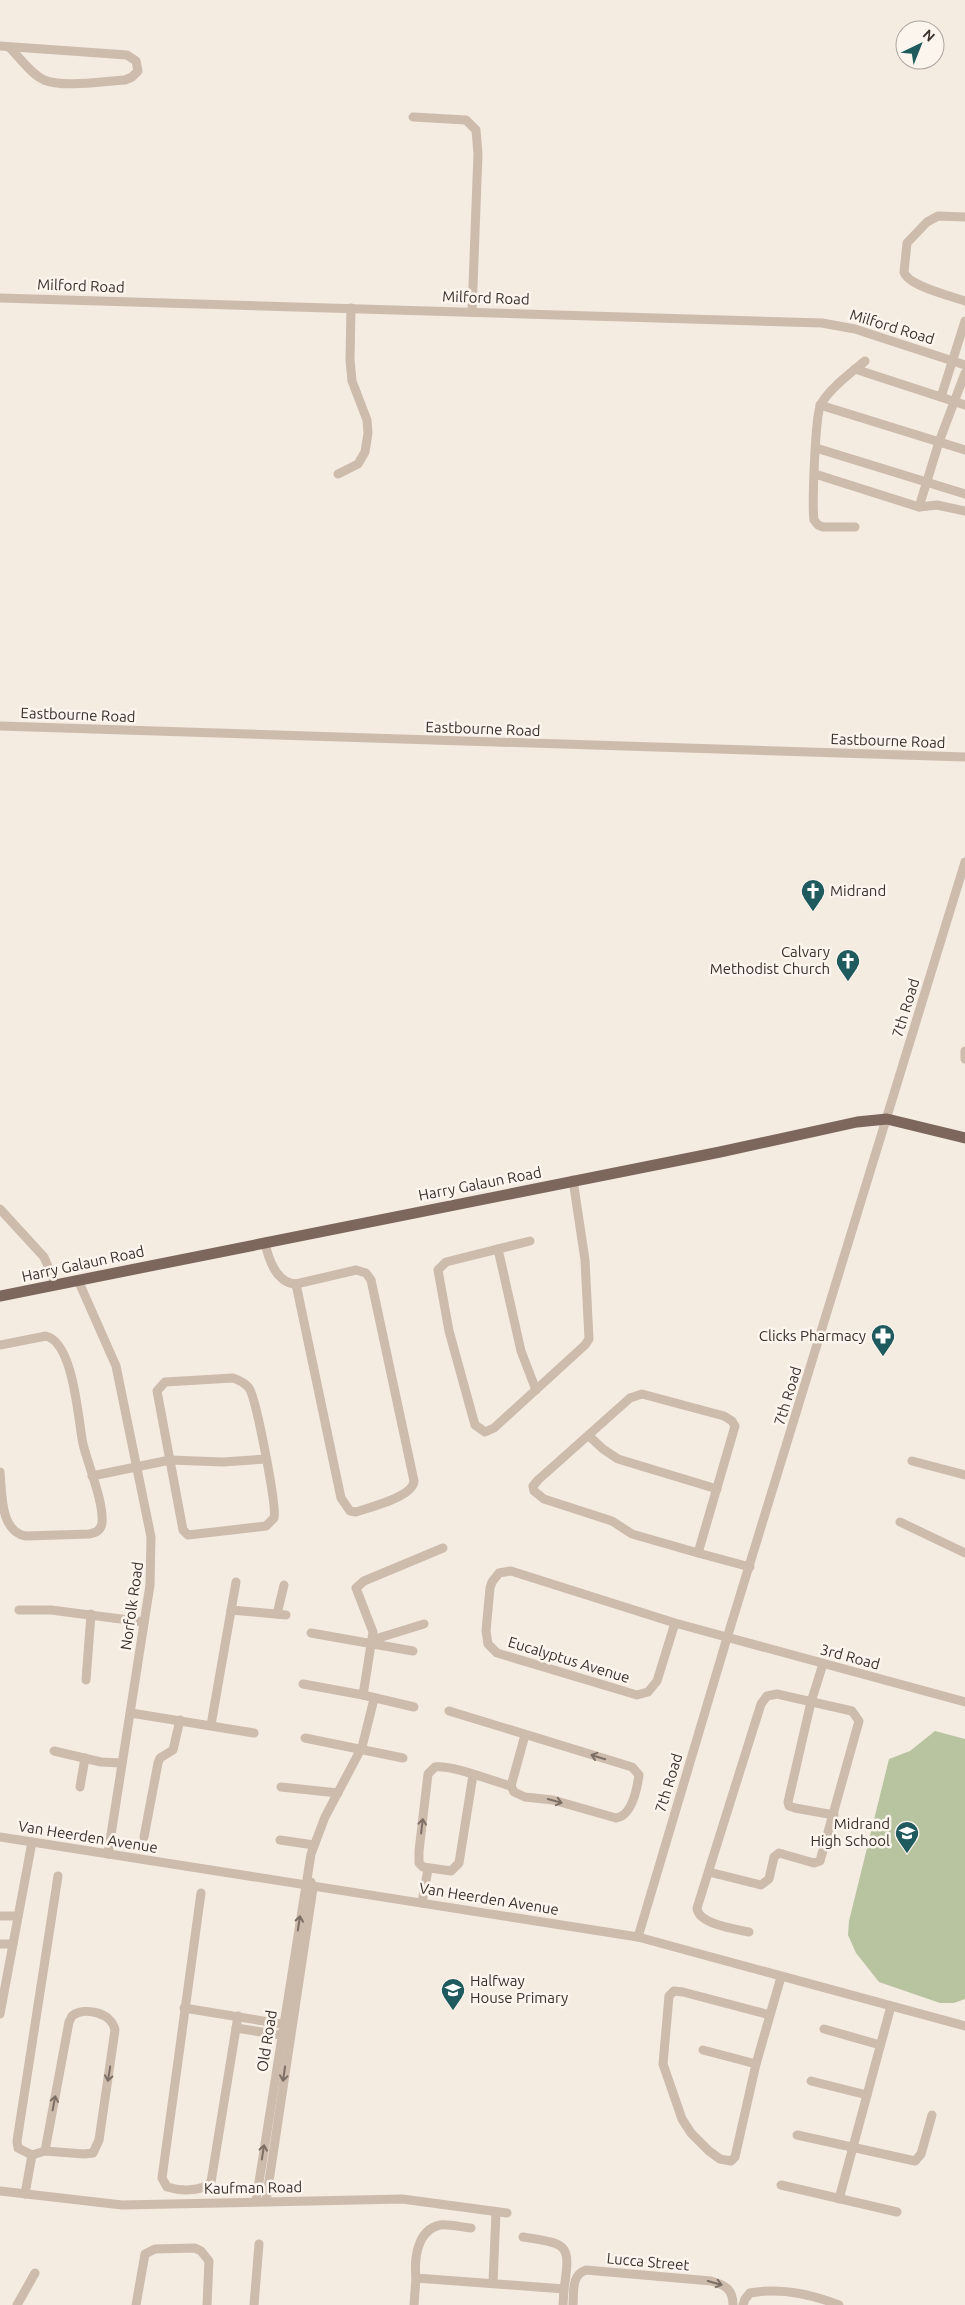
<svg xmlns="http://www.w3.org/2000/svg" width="965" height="2305" font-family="Ubuntu,sans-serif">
<rect width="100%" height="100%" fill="#f4ebe1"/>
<!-- pitch -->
<path fill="#b8c4a0" d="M935,1731L965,1739V1999L954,2003H940L879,1982L856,1953L848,1935L849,1921L889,1759L910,1751Z"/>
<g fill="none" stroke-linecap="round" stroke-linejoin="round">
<!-- minor -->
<g stroke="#cdbbac" stroke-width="9">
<path d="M0,46L127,55L136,61L138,71L132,77L125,80C104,81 63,88 44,80C31,74 20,58 10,48"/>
<path d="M413,117L466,120L476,130L478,154L472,312"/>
<path d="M965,217L938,216L927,222L907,243L904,272C908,286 951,296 965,301"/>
<path d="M0,298L822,323L855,329L965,365"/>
<path d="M855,369L965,405"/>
<path d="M941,397L965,321"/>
<path d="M820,405L965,450"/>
<path d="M816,448L965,494"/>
<path d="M338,474L358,464L365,452L368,433L367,420L352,381L350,360L351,308"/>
<path d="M815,474L919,507L937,505L965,511"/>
<path d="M919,507L939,442L965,373"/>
<path d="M855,527H823L818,525L814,520C812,506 815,415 821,404C830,388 851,373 865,361"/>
<path d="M0,726L965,757"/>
<path d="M965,1051V1059"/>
<path d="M0,1209L44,1257L56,1285"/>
<path d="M530,1241L446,1262L438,1270L449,1331L475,1425L485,1432L494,1428L585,1345L589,1339L585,1260L573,1180"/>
<path d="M265,1242C268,1258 276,1283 296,1284"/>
<path d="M498,1249L521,1351L536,1390"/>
<path d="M356,1270L366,1273L371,1280L414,1481C413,1497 370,1507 356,1512L350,1511L341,1498L296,1284Z"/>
<path d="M78,1280L116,1366L151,1537L150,1585L108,1854"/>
<path d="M0,1345L46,1336C74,1343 78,1420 83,1444C88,1465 104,1502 102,1523C101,1530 96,1533 89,1534L26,1536C0,1532 2,1493 0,1472"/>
<path d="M233,1378C239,1380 245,1383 249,1388C256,1398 277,1506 274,1518L266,1526L188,1535L183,1530L157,1391L165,1382Z"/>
<path d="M642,1394L724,1416L732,1421L735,1426L698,1553L632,1534L612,1521L544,1499L534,1491L533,1486L538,1480L630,1398Z"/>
<path d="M589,1436L603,1449L618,1459L717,1489"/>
<path d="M912,1461L965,1475"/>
<path d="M92,1476L170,1460L223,1462L266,1459"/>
<path d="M900,1522L965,1553"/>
<path d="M698,1553L750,1567"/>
<path d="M19,1610H51L144,1622"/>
<path d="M231,1610L286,1615"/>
<path d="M277,1614L284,1585"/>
<path d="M675,1623L657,1681L648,1692L637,1695L497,1653L488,1644L486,1631L490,1588L492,1582L499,1573L511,1571L675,1623L965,1702"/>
<path d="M311,1633L413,1651"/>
<path d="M372,1640L424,1624"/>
<path d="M823,1664L811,1702L788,1802L789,1806L795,1808L834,1815"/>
<path d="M86,1680L91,1614"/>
<path d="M303,1684L363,1695L414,1707"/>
<path d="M363,1695L373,1632L356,1588L364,1581L443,1548"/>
<path d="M449,1711L632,1767L639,1775C637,1789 632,1816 616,1818L553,1800L525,1797L514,1792L511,1786C492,1781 453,1765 435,1767L428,1774L419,1851V1863L423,1867L451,1871L459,1863L473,1775"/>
<path d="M131,1713L254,1733"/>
<path d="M211,1725L236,1582"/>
<path d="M305,1738L403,1758"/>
<path d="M54,1751L101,1762L121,1763"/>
<path d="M511,1786L525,1735"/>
<path d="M80,1787L85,1758"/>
<path d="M281,1787L338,1793"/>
<path d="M0,1837L638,1937L965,2026"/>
<path d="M144,1837L158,1763L160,1758L173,1750L180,1720"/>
<path d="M280,1840L314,1845"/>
<path d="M709,1872L761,1885L769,1879L774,1857L779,1853L814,1863L820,1861L859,1721L852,1711L777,1694L767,1696L761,1704L697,1908C698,1924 735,1929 749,1932"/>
<path d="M201,1893L162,2178L167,2187C180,2191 201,2192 211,2182L238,2016"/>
<path d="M422,1903L428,1869"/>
<path d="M0,1916H18"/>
<path d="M638,1937L727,1638L965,862"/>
<path d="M0,1944H13"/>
<path d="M184,2008L288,2025"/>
<path d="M0,2014L32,1842"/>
<path d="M770,2015L683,1992L674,1991L669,1996L663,2064L682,2119L691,2133L709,2151L720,2159L731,2161L735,2157L756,2064L781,1977"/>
<path d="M236,2028L287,2036"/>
<path d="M824,2029L880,2045"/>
<path d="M703,2050L756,2064"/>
<path d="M811,2081L867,2095"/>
<path d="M797,2135L915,2161L921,2154L932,2115"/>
<path d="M45,2151L69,2022L72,2016C85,2006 112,2013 115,2030L99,2140L93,2153L84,2154L45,2151L32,2155L18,2148L17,2141L58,1876"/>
<path d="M781,2185L897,2212"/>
<path d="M0,2191L122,2205L402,2199L507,2213"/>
<path d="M25,2194L32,2155"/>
<path d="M839,2199L891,2006"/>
<path d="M256,2201L311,1854L325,1817L362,1747L374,1699"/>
<path d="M266,2201L313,1888L311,1882"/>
<path d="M471,2228C461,2227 449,2224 440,2225C417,2230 414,2259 416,2278L564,2289C571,2243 568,2244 523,2237"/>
<path d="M493,2283L496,2212"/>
<path d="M17,2305L35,2273"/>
<path d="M136,2305L145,2254L155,2249L195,2248L201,2251L209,2261L207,2305"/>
<path d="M254,2305L259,2244"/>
<path d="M414,2305L416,2278"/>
<path d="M563,2305L564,2289"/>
<path d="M573,2305C574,2292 571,2275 586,2270L711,2281C725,2285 733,2289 733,2305"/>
<path d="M743,2305L745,2299L750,2293C781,2287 811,2294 839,2305"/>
</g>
<!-- major -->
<path stroke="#7d675c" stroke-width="11" d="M0,1296L720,1152L857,1122L887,1119L965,1138"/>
</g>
<!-- one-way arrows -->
<defs><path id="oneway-shaft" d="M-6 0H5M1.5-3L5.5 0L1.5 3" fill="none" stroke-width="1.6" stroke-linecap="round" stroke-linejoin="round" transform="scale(1.25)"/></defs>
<g stroke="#7d6f65">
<use href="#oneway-shaft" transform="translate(598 1757) rotate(-163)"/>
<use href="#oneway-shaft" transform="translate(555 1801) rotate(15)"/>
<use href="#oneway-shaft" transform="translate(422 1826) rotate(-83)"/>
<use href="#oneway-shaft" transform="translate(299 1923) rotate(-81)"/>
<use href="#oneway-shaft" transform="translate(109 2074) rotate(99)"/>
<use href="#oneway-shaft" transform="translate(284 2074) rotate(98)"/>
<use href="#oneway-shaft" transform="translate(54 2103) rotate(-79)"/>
<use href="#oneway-shaft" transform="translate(263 2152) rotate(-81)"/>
<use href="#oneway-shaft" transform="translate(715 2283) rotate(16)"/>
</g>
<!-- icons -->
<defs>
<g id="church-pin" transform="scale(1.25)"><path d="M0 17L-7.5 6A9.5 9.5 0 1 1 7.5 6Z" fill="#1f5a5e" stroke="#fbf5ee"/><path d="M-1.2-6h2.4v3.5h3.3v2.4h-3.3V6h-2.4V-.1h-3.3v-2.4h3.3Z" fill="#fff"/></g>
<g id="pharmacy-pin" transform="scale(1.25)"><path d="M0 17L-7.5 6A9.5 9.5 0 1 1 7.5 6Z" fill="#1f5a5e" stroke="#fbf5ee"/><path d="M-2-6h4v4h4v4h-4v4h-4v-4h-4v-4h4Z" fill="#fff"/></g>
<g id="school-pin" transform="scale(1.25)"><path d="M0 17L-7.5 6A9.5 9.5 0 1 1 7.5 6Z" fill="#1f5a5e" stroke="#fbf5ee"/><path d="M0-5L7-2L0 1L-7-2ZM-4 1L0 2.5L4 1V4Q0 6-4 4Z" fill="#fff"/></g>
</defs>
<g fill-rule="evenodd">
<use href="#church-pin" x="813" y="891"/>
<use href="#church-pin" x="848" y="961"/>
<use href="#pharmacy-pin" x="883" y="1336"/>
<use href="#school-pin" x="907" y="1833"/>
<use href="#school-pin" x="453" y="1990"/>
</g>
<g text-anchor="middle" stroke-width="5" stroke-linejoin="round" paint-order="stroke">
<!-- street labels -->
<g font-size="15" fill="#3b302b" stroke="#fbf5ee">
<text transform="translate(81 286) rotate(2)" y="5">Milford Road</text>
<text transform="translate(486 298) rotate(2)" y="5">Milford Road</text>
<text transform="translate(892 327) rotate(17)" y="5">Milford Road</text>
<text transform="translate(78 715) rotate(2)" y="5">Eastbourne Road</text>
<text transform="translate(483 729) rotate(2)" y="5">Eastbourne Road</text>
<text transform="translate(888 741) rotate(2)" y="5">Eastbourne Road</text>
<text transform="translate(906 1008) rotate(-73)" y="5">7th Road</text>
<text transform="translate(480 1184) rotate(-11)" y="5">Harry Galaun Road</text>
<text transform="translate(83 1264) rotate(-12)" y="5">Harry Galaun Road</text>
<text transform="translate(788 1396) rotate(-73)" y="5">7th Road</text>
<text transform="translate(132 1606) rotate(-82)" y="5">Norfolk Road</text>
<text transform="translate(850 1657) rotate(15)" y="5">3rd Road</text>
<text transform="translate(569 1660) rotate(17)" y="5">Eucalyptus Avenue</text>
<text transform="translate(669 1783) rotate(-73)" y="5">7th Road</text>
<text transform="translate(88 1837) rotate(9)" y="5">Van Heerden Avenue</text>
<text transform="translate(489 1899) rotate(9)" y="5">Van Heerden Avenue</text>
<text transform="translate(267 2041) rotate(-81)" y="5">Old Road</text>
<text transform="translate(253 2188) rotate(-1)" y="5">Kaufman Road</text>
<text transform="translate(648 2262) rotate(5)" y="5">Lucca Street</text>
</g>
<!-- poi labels -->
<g font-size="15" fill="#3b302b" stroke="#fbf5ee" text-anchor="end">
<text x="830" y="896" text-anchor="start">Midrand</text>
<text x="830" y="957">Calvary<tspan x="830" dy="17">Methodist Church</tspan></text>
<text x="866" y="1341">Clicks Pharmacy</text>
<text x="890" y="1829">Midrand<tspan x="890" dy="17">High School</tspan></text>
<text x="470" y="1986" text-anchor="start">Halfway<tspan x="470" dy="17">House Primary</tspan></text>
</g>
</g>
<!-- north arrow -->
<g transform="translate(920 45) rotate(43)"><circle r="24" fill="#fbf5ee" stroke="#aea6a0"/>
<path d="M0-4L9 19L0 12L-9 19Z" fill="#1f5a5e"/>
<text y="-8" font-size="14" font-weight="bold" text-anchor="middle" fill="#3b302b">N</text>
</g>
</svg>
